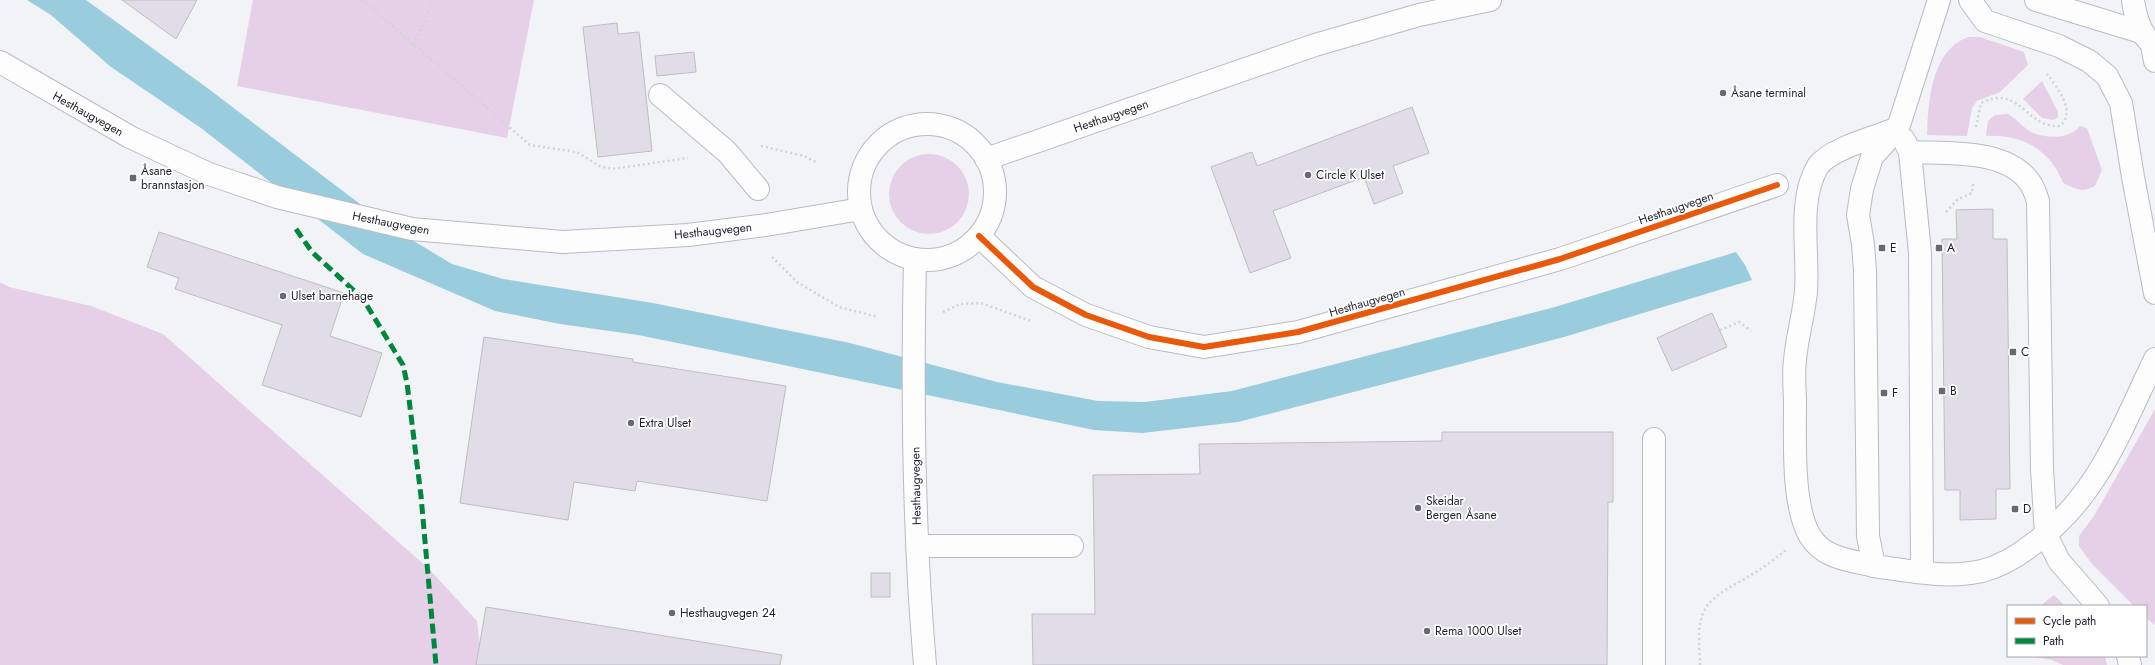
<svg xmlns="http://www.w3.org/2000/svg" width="2155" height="665" font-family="Jost,sans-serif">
<rect width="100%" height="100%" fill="#f2f3f7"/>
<!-- green -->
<g fill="#e6d0e8">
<path d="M253,0H534L507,138L237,86Z"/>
<path d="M1968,37H1980L2024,52L2028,65L2000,92L1977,101L1972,108L1967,136L1927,135C1928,101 1931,51 1968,37Z"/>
<path d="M2042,81L2058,112V117L2054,120L2042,118L2023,99Z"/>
<path d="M2008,114C2017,119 2024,129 2033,133C2049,139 2069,139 2080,126L2087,128L2102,170L2095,186C2082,193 2076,189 2063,183C2050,149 2021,134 1986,136L1988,121L1995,115Z"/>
<circle cx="929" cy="194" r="40"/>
<path d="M0,282L9,287L91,306L163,334L429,569L477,621L482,665H0Z"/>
<path d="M2155,409V625L2146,618V606H2134L2092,564L2079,546V536L2094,516Z"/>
<path d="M2054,595L2065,606H2040Z"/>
<path d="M2027,656H2105L2107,665H2063L2052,660Z"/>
</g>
<!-- water -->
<path fill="#99cdde" d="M27,0H86L206,87L389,226L452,264L503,279L653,303L850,343L997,382L1098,401L1145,402L1232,391L1555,307L1736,252L1745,265L1752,280L1564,337L1238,422L1142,433L1094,430L731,354L638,335L560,324L495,311L363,254L201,128L111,67L51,15Z"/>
<!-- building -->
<g fill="#e0dde9" stroke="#bebcc4">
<path d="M122,0H197L176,39Z"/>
<path d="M617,23L618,34L639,32L652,151L598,157L583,27Z"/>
<path d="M694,52L696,72L657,76L655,56Z"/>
<path d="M1412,107L1429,153L1393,166L1403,193L1374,204L1364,177L1273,211L1291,258L1250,273L1211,167L1252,152L1257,166Z"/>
<path d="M1993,209V239H2007L2010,489H1996V519L1960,520V490H1945L1942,239H1957L1956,210Z"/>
<path d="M159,232L344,293L330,336L382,353L361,417L262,385L282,325L175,289L179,278L147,267Z"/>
<path d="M1712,313L1727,347L1672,371L1657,338Z"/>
<path d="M484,337L633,359V362L786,386L767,501L637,481L635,491L574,482L568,520L460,503Z"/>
<path d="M1442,432H1613V502H1608L1607,665H1033L1032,614H1095L1093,475L1200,474L1199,444L1442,441Z"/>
<rect x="871" y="573" width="19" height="24"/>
<path d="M486,607L782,655L780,665H476Z"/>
</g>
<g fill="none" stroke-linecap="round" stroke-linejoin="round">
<!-- minor casing -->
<g stroke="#b9bbc3" stroke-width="24">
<g id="minor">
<path d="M1939,0L1898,128L1872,157L1862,189L1858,215L1863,244L1865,271L1868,536L1874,566C1909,571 1947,579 1982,571C2001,566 2018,556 2033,544C2098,497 2121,429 2155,359"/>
<path d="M1970,0L1985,21L2059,46L2089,61L2107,76L2121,103L2133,177L2155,293"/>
<path d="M660,95L727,152L758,189"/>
<path d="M1904,140L1910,152L1920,253L1922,572"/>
<path d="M1910,152C1947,154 2008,148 2031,184C2034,189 2036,195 2038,201L2042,469L2046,535L2059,561L2098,606"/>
<path d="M979,236L1033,287L1086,315L1149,337L1204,347L1298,332L1560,259L1777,185"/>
<path d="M915,259C912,394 913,530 925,665"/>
<path d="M918,546H1072"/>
<path d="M1874,566C1850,560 1824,559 1810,536C1792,506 1795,441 1795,405C1795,390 1793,375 1795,360C1797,337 1804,314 1806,291C1809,253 1797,200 1818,166C1830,149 1873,138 1893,130"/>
<path d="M2128,656L2130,665"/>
<path d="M1654,665V439"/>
</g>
</g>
<!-- major casing -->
<g stroke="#b9bbc3" stroke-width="24">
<g id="major">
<path d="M2036,0L2141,32"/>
<path d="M2133,0C2135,15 2138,27 2147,39"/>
<path d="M0,62L130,137L209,174L277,197L412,229L563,242L688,235L766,225L861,209"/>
<circle cx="927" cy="192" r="68"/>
<path d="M986,159L1315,45L1419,15L1490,0"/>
</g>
</g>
<!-- highway casing -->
<g stroke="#b9bbc3" stroke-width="24">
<path id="highway" d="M2152,45L2155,61"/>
</g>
<!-- path -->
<g stroke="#d3d3d4" stroke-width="2.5" stroke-dasharray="2 3" stroke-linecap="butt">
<path d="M362,0L530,145L577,152L599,166L612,169L688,158"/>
<path d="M414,45L433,0"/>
<path d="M1976,127L1981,103C2020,83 2026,129 2060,126C2077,111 2057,88 2047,74"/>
<path d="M761,146L804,156L816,162"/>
<path d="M1946,212L1958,199L1972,193L1973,184"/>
<path d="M772,257L797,282L839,307L878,317"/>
<path d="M943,312L960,304L981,303L1031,321"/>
<path d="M1720,330L1739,322L1751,331"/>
<path d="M1700,665C1700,650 1697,630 1702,616C1709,595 1734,586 1751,575C1763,568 1775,559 1786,550"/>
</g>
<!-- minor -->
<use href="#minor" stroke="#fdfdfe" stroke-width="22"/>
<!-- major -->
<use href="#major" stroke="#fdfdfe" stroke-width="22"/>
<!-- highway -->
<use href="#highway" stroke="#fdfdfe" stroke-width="22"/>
<!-- quiet -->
<path stroke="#00873e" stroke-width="5" stroke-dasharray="10 5" stroke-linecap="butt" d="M296,229L312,252L363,299L403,365L407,383L421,496L436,665"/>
<!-- cycleway casing -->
<g stroke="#fff" stroke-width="8">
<path id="cycleway" d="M979,236L1033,287L1086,315L1149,337L1204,347L1298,332L1560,259L1777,185"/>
</g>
<!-- cycleway -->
<use href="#cycleway" stroke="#e8590c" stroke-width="6"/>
</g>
<!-- markers -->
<g fill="#676972" stroke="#fff" stroke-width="1.5">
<circle cx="1723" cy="93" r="4"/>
<circle cx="1308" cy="175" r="4"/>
<rect x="129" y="174" width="8" height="8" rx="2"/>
<rect x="1878" y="244" width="8" height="8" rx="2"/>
<rect x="1935" y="244" width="8" height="8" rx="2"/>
<circle cx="283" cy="296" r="4"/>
<rect x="2009" y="348" width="8" height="8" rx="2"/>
<rect x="1938" y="387" width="8" height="8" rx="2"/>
<rect x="1880" y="389" width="8" height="8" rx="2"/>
<circle cx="631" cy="423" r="4"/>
<circle cx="1418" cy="508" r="4"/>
<rect x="2011" y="505" width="8" height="8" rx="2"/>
<circle cx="672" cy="613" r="4"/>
<circle cx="1427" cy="631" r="4"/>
</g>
<g text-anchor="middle" stroke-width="3.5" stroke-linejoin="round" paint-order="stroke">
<!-- poi labels -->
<g font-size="12" fill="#1c1f2b" stroke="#fff" text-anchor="start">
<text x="1731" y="97">Åsane terminal</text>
<text x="141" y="175">Åsane<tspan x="141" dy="14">brannstasjon</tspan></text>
<text x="1316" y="179">Circle K Ulset</text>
<text x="1890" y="252">E</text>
<text x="1947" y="252">A</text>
<text x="291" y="300">Ulset barnehage</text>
<text x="2021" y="356">C</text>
<text x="1950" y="395">B</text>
<text x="1892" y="397">F</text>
<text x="639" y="427">Extra Ulset</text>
<text x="1426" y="505">Skeidar<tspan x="1426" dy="14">Bergen Åsane</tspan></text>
<text x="2023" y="513">D</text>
<text x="680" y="617">Hesthaugvegen 24</text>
<text x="1435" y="635">Rema 1000 Ulset</text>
</g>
<!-- street labels -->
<g font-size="12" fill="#1c1f2b" stroke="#fff">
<text transform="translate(88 114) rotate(29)" y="4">Hesthaugvegen</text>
<text transform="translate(1111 116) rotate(-19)" y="4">Hesthaugvegen</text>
<text transform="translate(1676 208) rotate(-19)" y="4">Hesthaugvegen</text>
<text transform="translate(391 223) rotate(11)" y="4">Hesthaugvegen</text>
<text transform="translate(713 231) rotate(-6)" y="4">Hesthaugvegen</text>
<text transform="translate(1367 302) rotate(-16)" y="4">Hesthaugvegen</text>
<text transform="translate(916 486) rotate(-91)" y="4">Hesthaugvegen</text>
</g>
</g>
<!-- legend -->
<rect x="2007" y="605" width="140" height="52" fill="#ffffff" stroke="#a4a5aa"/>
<rect x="2015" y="618" width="20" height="6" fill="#e8590c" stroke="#a4a5aa"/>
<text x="2043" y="625" font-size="12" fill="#1c1f2b">Cycle path</text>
<rect x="2015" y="638" width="20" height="6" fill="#00873e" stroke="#a4a5aa"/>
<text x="2043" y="645" font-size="12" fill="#1c1f2b">Path</text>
</svg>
